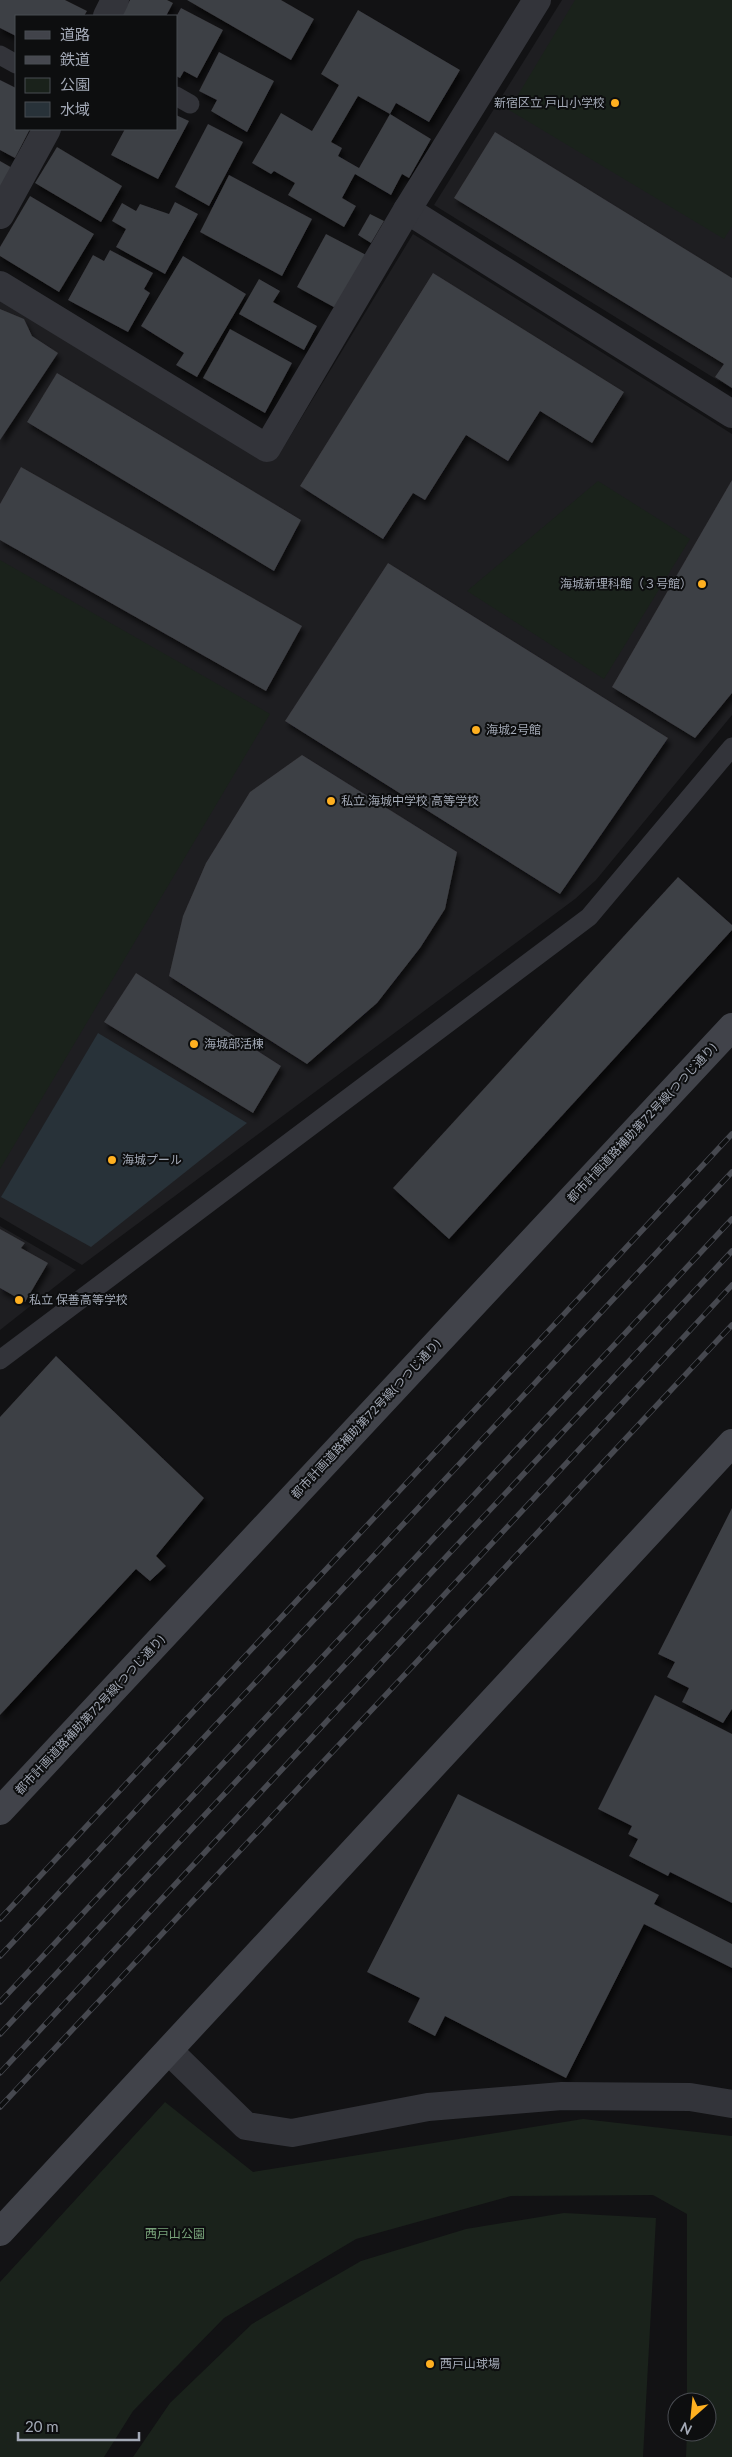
<svg xmlns="http://www.w3.org/2000/svg" width="732" height="2457" font-family="Lato,'Noto Sans JP',sans-serif">
<defs>
<filter id="shadow"><feDropShadow dx="3" dy="5.5" stdDeviation="2.5" flood-color="#0009"/></filter>
</defs>
<rect width="100%" height="100%" fill="#121214"/>
<!-- built -->
<g fill="#1e1e21">
<path d="M562,0H732V389L434,205Z"/>
<path d="M413,234L732,434V715L596,880L575,899L82,1265L0,1217V298L277,458Z"/>
<path d="M0,1226L76,1270L0,1330Z"/>
</g>
<!-- green -->
<g fill="#1a221b">
<path d="M575,0H732V226L724,239L509,110Z"/>
<path d="M598,481L690,539L604,679L467,591Z"/>
<path d="M0,560L270,714L0,1169Z"/>
<path d="M165,2102L253,2172L583,2119L732,2136V2457H686L687,2432H707V2402H687V2214L653,2195L511,2196L356,2239L224,2318L133,2411L104,2457H0V2282Z"/>
<path d="M564,2213L656,2218L643,2457H133L170,2403L252,2324L361,2261L466,2229Z"/>
</g>
<!-- water -->
<path fill="#283239" d="M98,1033L247,1123L91,1247L1,1197Z"/>
<!-- building -->
<g fill="#3e3f44" filter="url(#shadow)">
<path d="M0,0H65L87,11L84,16H16V36L0,28Z"/>
<path d="M130,0H167L173,3L166,16H121Z"/>
<path d="M187,0H281L314,19L291,60Z"/>
<path d="M181,8L223,30L197,78L184,71L180,78L176,76V17Z"/>
<path d="M358,10L460,70L429,122L396,103L390,114L358,96L331,142L342,148L338,156L359,168L390,114L431,139L409,178L402,174L391,195L355,174L342,198L356,206L344,227L288,195L295,183L274,171L271,174L252,163L281,113L312,131L339,85L321,74Z"/>
<path d="M219,52L274,81L247,132L211,111L217,100L199,91Z"/>
<path d="M0,80L16,88V129H30L15,158L0,150Z"/>
<path d="M176,115L189,121L158,179L111,155L125,129H176Z"/>
<path d="M208,124L243,142L209,206L175,187Z"/>
<path d="M495,132L732,278V388L715,377L724,364L454,198Z"/>
<path d="M57,147L122,186L101,222L35,183Z"/>
<path d="M0,161L14,169L0,195Z"/>
<path d="M229,175L312,219L282,276L200,232Z"/>
<path d="M30,196L94,234L59,292L0,256V247Z"/>
<path d="M175,202L198,214L165,274L116,247L126,229L112,221L122,203L136,211L140,204L169,214Z"/>
<path d="M370,214L384,221L371,243L358,235Z"/>
<path d="M326,234L370,257L341,311L297,287Z"/>
<path d="M110,250L153,273L144,289L150,293L128,332L68,300L93,255L104,261Z"/>
<path d="M183,256L246,294L197,377L176,365L184,353L141,326Z"/>
<path d="M433,273L624,392L592,443L540,411L508,461L466,435L425,500L413,493L383,539L300,486Z"/>
<path d="M259,279L280,291L273,302L317,326L304,350L239,314Z"/>
<path d="M0,309L24,319L32,336L58,353L0,440Z"/>
<path d="M230,329L292,363L265,413L203,378Z"/>
<path d="M57,373L301,520L274,571L27,422Z"/>
<path d="M21,467L302,626L266,691L0,540V504Z"/>
<path d="M732,480V693L695,738L612,687Z"/>
<path d="M388,563L668,738L560,894L285,721Z"/>
<path d="M302,755L457,852L445,909L420,948L377,1003L307,1064L169,976L183,916L206,863L250,792Z"/>
<path d="M678,877L732,925V930L449,1239L393,1188Z"/>
<path d="M136,973L281,1066L253,1113L104,1022Z"/>
<path d="M0,1229L25,1243L21,1248L48,1263L25,1302L0,1288Z"/>
<path d="M56,1356L204,1498L156,1556L166,1566L150,1581L136,1569L0,1715V1417Z"/>
<path d="M732,1508V1709L723,1723L682,1702L689,1688L667,1677L675,1662L658,1654Z"/>
<path d="M655,1695L732,1734V1903L670,1872L668,1876L629,1856L638,1839L628,1834L632,1826L598,1809Z"/>
<path d="M458,1794L659,1895L654,1904L732,1944V1968L644,1924L566,2078L445,2016L435,2036L408,2022L420,1998L367,1972Z"/>
</g>
<g fill="none" stroke-linecap="round" stroke-linejoin="round">
<!-- lane -->
<g stroke="#33343a" stroke-width="19">
<path d="M0,55L16,64"/>
<path d="M176,96L190,104"/>
<path d="M0,1360L589,917L732,747"/>
</g>
<!-- street -->
<g stroke="#33343a" stroke-width="28">
<path d="M107,16L115,0"/>
<path d="M407,210L732,414"/>
<path d="M0,215L47,129"/>
<path d="M0,285L267,448L407,210L537,0"/>
<path d="M169,2051L246,2126L292,2133L428,2107L562,2096L690,2097L732,2104"/>
</g>
<!-- secondary -->
<g stroke="#41434a" stroke-width="28">
<path d="M0,1811L732,1027"/>
<path d="M0,2232L732,1443"/>
</g>
<!-- rail casing -->
<g stroke="#46484f" stroke-width="5.5">
<g id="rail">
<path d="M0,1919L732,1134"/>
<path d="M0,1956L732,1172"/>
<path d="M0,2002L732,1219"/>
<path d="M0,2034L732,1251"/>
<path d="M0,2073L732,1285"/>
<path d="M0,2107L732,1325"/>
</g>
</g>
<!-- rail -->
<use href="#rail" stroke="#0d0e0f" stroke-width="4" stroke-dasharray="11" stroke-linecap="butt"/>
</g>
<!-- markers -->
<g fill="#ffb020" stroke="#0d0e0f" stroke-width="2">
<circle cx="615" cy="103" r="5"/>
<circle cx="702" cy="584" r="5"/>
<circle cx="476" cy="730" r="5"/>
<circle cx="331" cy="801" r="5"/>
<circle cx="194" cy="1044" r="5"/>
<circle cx="112" cy="1160" r="5"/>
<circle cx="19" cy="1300" r="5"/>
<circle cx="430" cy="2364" r="5"/>
</g>
<g text-anchor="middle" stroke-width="4" stroke-linejoin="round" paint-order="stroke">
<!-- poi labels -->
<g font-size="12" fill="#a3a9b6" stroke="#0d0e0f" text-anchor="start">
<text x="605" y="107" text-anchor="end">新宿区立 戸山小学校</text>
<text x="692" y="588" text-anchor="end">海城新理科館（３号館）</text>
<text x="486" y="734">海城2号館</text>
<text x="341" y="805">私立 海城中学校 高等学校</text>
<text x="204" y="1048">海城部活棟</text>
<text x="122" y="1164">海城プール</text>
<text x="29" y="1304">私立 保善高等学校</text>
<text x="440" y="2368">西戸山球場</text>
</g>
<!-- street labels -->
<g font-size="12" fill="#a3a9b6" stroke="#0d0e0f">
<text transform="translate(642 1123) rotate(-47)" y="4">都市計画道路補助第72号線(つつじ通り)</text>
<text transform="translate(366 1419) rotate(-47)" y="4">都市計画道路補助第72号線(つつじ通り)</text>
<text transform="translate(90 1715) rotate(-47)" y="4">都市計画道路補助第72号線(つつじ通り)</text>
</g>
<!-- park labels -->
<g font-size="12" fill="#78a37a" stroke="#0d0e0f">
<text x="175" y="2238">西戸山公園</text>
</g>
</g>
<!-- legend -->
<rect x="15" y="15" width="162" height="115" fill="#0d0e0f" stroke="#494c52"/>
<rect x="25" y="31" width="25" height="8" fill="#41434a" stroke="#494c52"/>
<text x="60" y="40" font-size="15" fill="#a3a9b6">道路</text>
<rect x="25" y="56" width="25" height="8" fill="#46484f" stroke="#494c52"/>
<text x="60" y="65" font-size="15" fill="#a3a9b6">鉄道</text>
<rect x="25" y="78" width="25" height="15" fill="#1a221b" stroke="#494c52"/>
<text x="60" y="90" font-size="15" fill="#a3a9b6">公園</text>
<rect x="25" y="102" width="25" height="15" fill="#283239" stroke="#494c52"/>
<text x="60" y="115" font-size="15" fill="#a3a9b6">水域</text>
<!-- north arrow -->
<g transform="translate(692 2417) rotate(207)"><circle r="24" fill="#0d0e0f" stroke="#494c52"/>
<path d="M0-4L9 19L0 12L-9 19Z" fill="#ffb020"/>
<text y="-8" font-size="14" font-weight="bold" text-anchor="middle" fill="#a3a9b6">N</text>
</g>
<!-- scale -->
<path d="M18 2432v8h121v-8" fill="none" stroke="#a3a9b6" stroke-width="2.5"/>
<text x="25" y="2432" font-size="15" fill="#a3a9b6" stroke="#0d0e0f" stroke-width="4" paint-order="stroke">20 m</text>
</svg>
